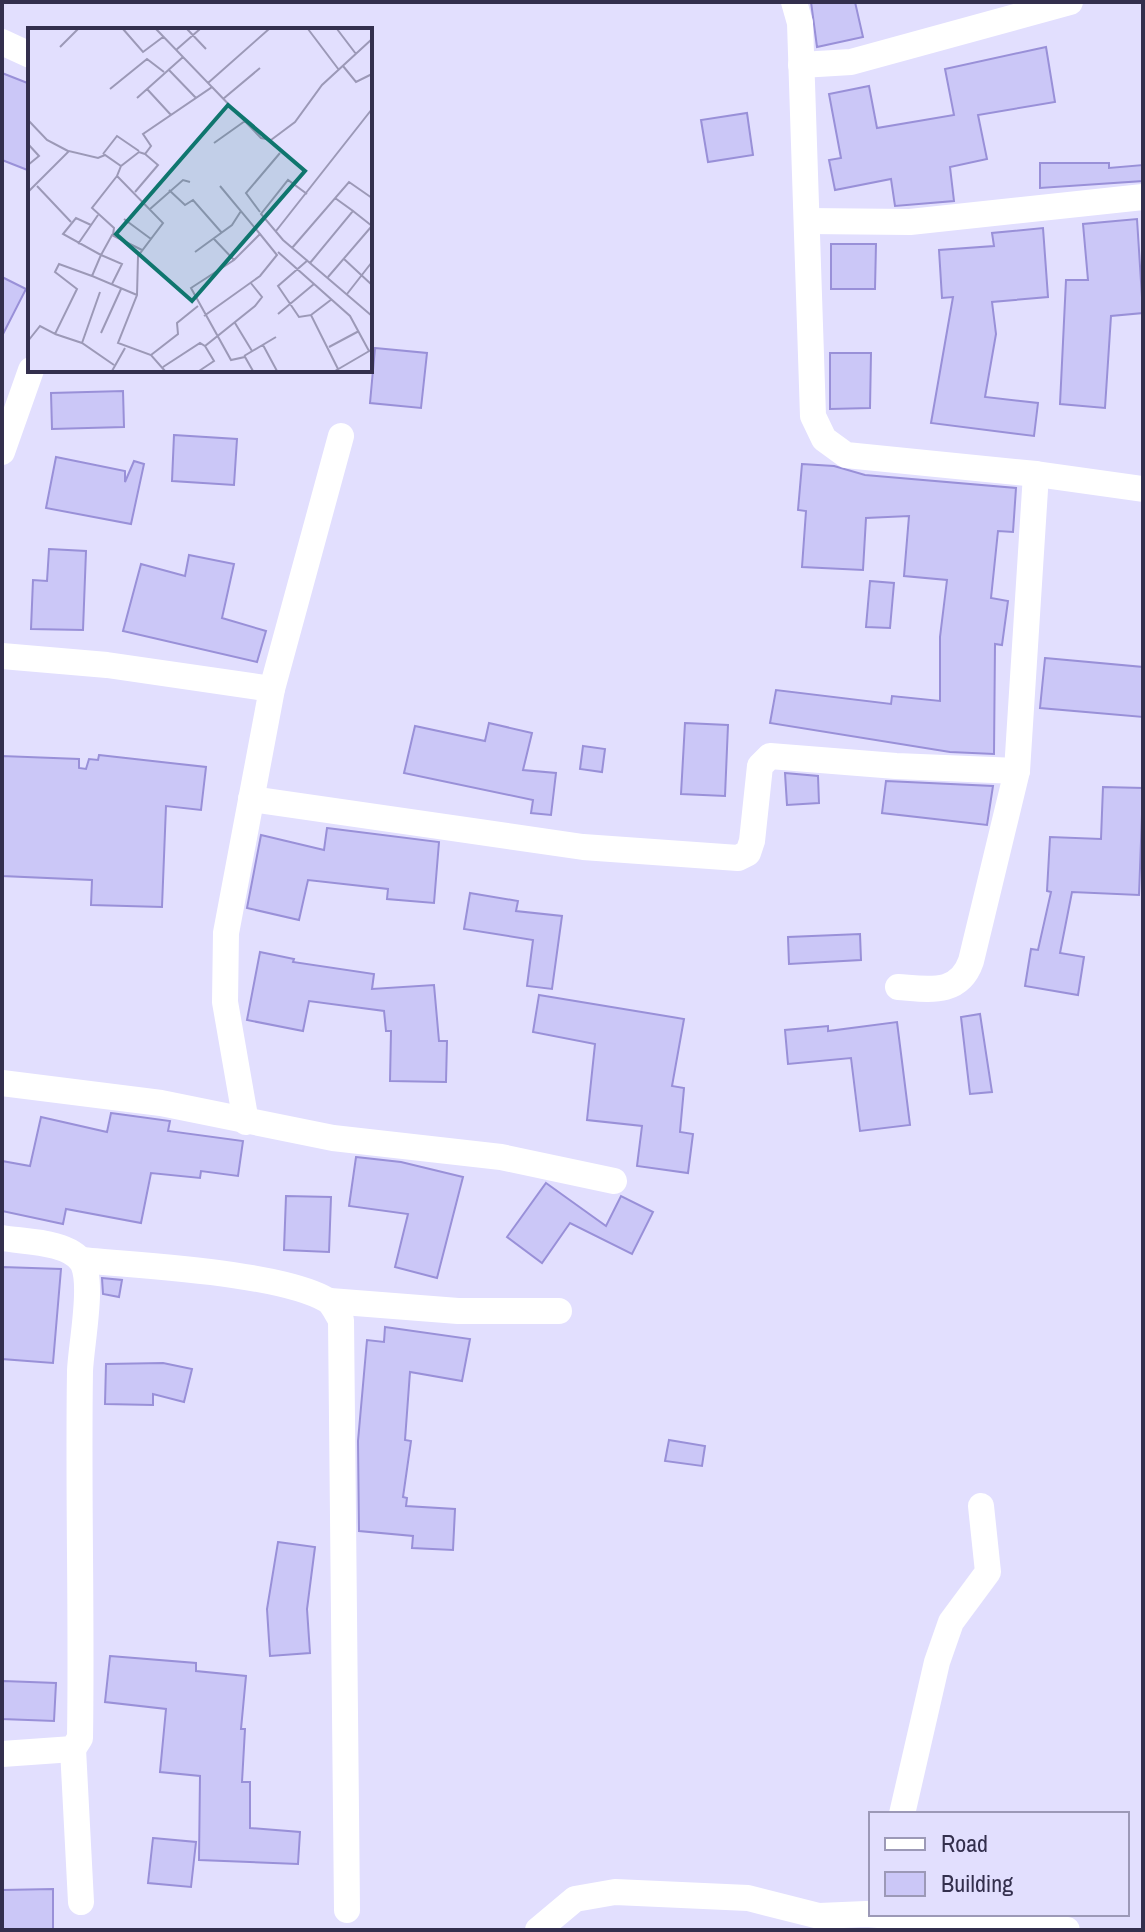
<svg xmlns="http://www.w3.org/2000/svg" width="1145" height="1932" font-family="'Archivo Narrow',sans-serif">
<rect width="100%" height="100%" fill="#e2dffe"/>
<!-- building -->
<g fill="#cbc7f7" stroke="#9990d8" stroke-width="2">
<path d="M811,2H855L863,37L817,47Z"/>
<path d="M1046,47L1055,102L978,115L987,159L950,167L954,201L895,206L891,179L835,190L829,160L841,158L829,94L869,86L877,128L954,115L945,69Z"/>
<path d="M2,73L30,84V171L2,160Z"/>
<path d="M747,113L753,155L708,162L701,120Z"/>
<path d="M1040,163H1109V168L1143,165V181L1040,188Z"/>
<path d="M1137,219L1143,313L1111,316L1105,408L1060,404L1066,280H1088L1083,224Z"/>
<path d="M1043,228L1048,297L992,302L996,334L985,397L1038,403L1034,436L931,423L953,297L942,298L939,250L994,246L992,233Z"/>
<path d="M831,244H876L875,289H831Z"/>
<path d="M2,277L26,289L2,336Z"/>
<path d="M375,348L427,353L421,408L370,403Z"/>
<path d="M830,353H871L870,408L830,409Z"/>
<path d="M123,391L124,427L52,429L51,393Z"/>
<path d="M174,435L237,439L234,485L172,481Z"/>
<path d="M56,457L125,471V482L134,461L144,464L131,524L46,508Z"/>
<path d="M802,464L834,466L865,475L1016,488L1013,532L998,531L991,598L1008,601L1002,645L995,644L994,754L950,752L770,723L776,690L891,704L892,696L940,701V637L947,580L904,576L909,516L866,518L863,570L802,567L806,511L798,510Z"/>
<path d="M49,549L86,551L83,630L31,629L33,580L47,581Z"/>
<path d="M189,555L234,564L222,618L266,631L257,662L123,631L141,564L185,576Z"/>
<path d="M870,581L894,583L890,628L866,627Z"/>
<path d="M1045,658L1143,667V717L1040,708Z"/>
<path d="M489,723L532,733L523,770L556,773L551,815L531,813L533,800L404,773L415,726L485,741Z"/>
<path d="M685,723L728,725L725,796L681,794Z"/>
<path d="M583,746L605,749L602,772L580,769Z"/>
<path d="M99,755L206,767L201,810L166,806L162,907L91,905L92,880L2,876V756L79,759V768L86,769L89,759L98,760Z"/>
<path d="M785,773L818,776L819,803L787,805Z"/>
<path d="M886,781L993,786L987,825L882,813Z"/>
<path d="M1103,787L1143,788L1139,895L1072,892L1060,953L1084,957L1078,995L1025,986L1031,949L1038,950L1051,892L1047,891L1050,837L1101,839Z"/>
<path d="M327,828L439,842L434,903L387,899L388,889L308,880L299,920L247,908L261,835L324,850Z"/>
<path d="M470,893L518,901L516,911L562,916L552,989L527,986L533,940L464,929Z"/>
<path d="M860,934L861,960L789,964L788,937Z"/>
<path d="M260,952L294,959L293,962L374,974L372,989L434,985L439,1041H447L446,1082L390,1081L391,1031H386L384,1011L309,1001L303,1031L247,1020Z"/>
<path d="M539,995L684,1019L672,1086L684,1088L680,1132L693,1134L688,1173L637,1166L642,1126L587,1120L595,1044L533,1032Z"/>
<path d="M980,1014L992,1092L970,1094L961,1017Z"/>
<path d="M897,1022L910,1125L860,1131L851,1058L788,1064L785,1030L828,1026V1031Z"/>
<path d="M111,1113L170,1121L168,1131L243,1141L238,1176L201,1171L200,1178L151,1173L141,1223L66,1209L63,1224L2,1211V1161L30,1166L41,1117L107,1132Z"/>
<path d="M356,1157L401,1162L463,1177L437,1278L395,1267L408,1214L349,1206Z"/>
<path d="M546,1183L606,1226L621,1196L653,1212L632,1254L570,1223L542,1263L507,1237Z"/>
<path d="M286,1196L331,1197L329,1252L284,1250Z"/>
<path d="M2,1267L61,1269L53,1363L2,1359Z"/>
<path d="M102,1278L122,1280L119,1297L103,1294Z"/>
<path d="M385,1327L470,1339L462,1381L410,1372L405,1440L411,1441L403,1497L407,1498L406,1506L455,1509L453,1550L412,1548L413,1536L359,1531L358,1441L367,1340L384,1342Z"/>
<path d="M163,1363L192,1369L184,1402L153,1394V1405L105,1404L106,1364Z"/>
<path d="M669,1440L705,1446L702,1466L665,1461Z"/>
<path d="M278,1542L315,1547L307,1609L310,1653L270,1656L267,1609Z"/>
<path d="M110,1656L196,1663V1671L246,1676L241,1729H245L242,1782H250V1828L300,1832L298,1864L199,1860L200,1776L160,1772L166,1709L105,1702Z"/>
<path d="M3,1681L56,1683L54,1721L2,1719Z"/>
<path d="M153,1838L196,1842L191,1887L148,1883Z"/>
<path d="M53,1889V1930H2V1890Z"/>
</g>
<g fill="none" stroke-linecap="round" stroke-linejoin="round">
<!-- street -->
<g stroke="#fff" stroke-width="26">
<path d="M794,2L800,23L813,416L824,439L846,455L1036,474L1143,489"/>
<path d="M2,42L30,55"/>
<path d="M801,65L851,62L1070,2"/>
<path d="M808,221L910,222L1143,197"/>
<path d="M2,452L31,370"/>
<path d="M2,656L107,665L272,689"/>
<path d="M251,799L583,847L738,858L748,853L752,841L760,766L770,756L896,766L1017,771"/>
<path d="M898,987C928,989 959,996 971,961L1017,771L1036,474"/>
<path d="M2,1083L161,1103L333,1138L501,1157L614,1181"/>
<path d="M246,1122L225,1002L226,933L272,689L341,436"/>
<path d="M2,1238C24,1242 68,1241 82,1262C94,1282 81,1345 80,1371C78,1493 82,1615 80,1738L73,1749L2,1754"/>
<path d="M81,1260C141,1266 278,1272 327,1300C333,1304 337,1314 341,1320L347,1910"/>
<path d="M330,1301L458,1311H559"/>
<path d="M73,1749L81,1902"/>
<path d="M902,1814L937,1662L951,1622L988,1572L981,1506"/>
<path d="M538,1930L575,1899L615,1892L748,1898L819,1916L866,1914L1067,1930"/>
</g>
</g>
<!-- overview -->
<g transform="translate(28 28)">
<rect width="344" height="344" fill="#e2dffe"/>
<path fill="none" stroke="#9c99b7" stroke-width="2" d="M95,1L115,24L135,9M159,1L178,21M280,1L311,42M309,1L328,26M32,19L50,1M148,22L172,1M315,38L328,54L344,46M140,41L168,70M180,55L241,1M184,59L233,110L243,112L267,94L294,57L344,11M82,61L119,31L136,44M119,61L143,87M109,70L155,29M195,71L232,40M0,92L19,112L40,123M186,115L217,93M0,116L11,128L0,137M75,126L89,108L111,123M93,138L89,148L135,195L110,228L109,267L90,315L123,327L137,343M9,158L43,194M192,158L232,206L206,232L163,260L203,332L217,329L225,343M141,162L157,177L165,172L194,205M0,164L41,123L70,130L77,127L93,138L111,124L117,126L123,118L115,106L184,59L128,1M107,164L130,137L117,126M279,166L260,152L233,186L255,212L344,288M122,181L155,152L162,154M325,183L344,198M232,184L218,165L252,125M96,191L123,211M63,197L48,190L35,206L73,227L64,248L109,267M248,203L344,81M85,207L86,200L64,180L89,148M186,211L206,232M50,216L70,187M264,220L321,154L344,170M167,224L204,197L213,183M250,224L322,288L341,323M316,231L344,257M280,232L250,258L271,289L283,287L310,341M282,235L325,183L307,170M300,249L343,199M84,256L94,236L73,227L84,207L114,222M319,266L344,234M250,286L286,256M283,287L304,271M176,288L232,248L249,227L232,206M207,295L224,323M73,305L93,261M27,306L54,315L86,337M0,313L12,298L27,306L49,261L27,244L31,236L64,248M54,315L72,264M235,317L249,343M301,319L331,303M123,327L150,306L149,295L170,278M216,328L248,309M135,339L172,315L177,318L227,278L234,269L222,254M84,343L97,320M171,343L186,333L177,318M307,343L343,322"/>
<path fill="#0f766e" fill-opacity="0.15" stroke="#0f766e" stroke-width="4" d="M200,77L277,143L164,273L88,206Z"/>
<rect width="344" height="344" fill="none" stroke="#332f4d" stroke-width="4"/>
</g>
<!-- border -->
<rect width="1145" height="1932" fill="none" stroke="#332f4d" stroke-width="8"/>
<!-- legend -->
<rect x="869" y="1812" width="260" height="104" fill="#e2dffe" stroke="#9c99b7" stroke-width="2"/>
<rect x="885" y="1838" width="40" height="12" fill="#ffffff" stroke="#9c99b7" stroke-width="2"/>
<text x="941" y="1852" font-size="24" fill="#332f4d">Road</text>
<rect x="885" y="1872" width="40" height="24" fill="#cbc7f7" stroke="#9c99b7" stroke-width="2"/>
<text x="941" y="1892" font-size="24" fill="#332f4d">Building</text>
</svg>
